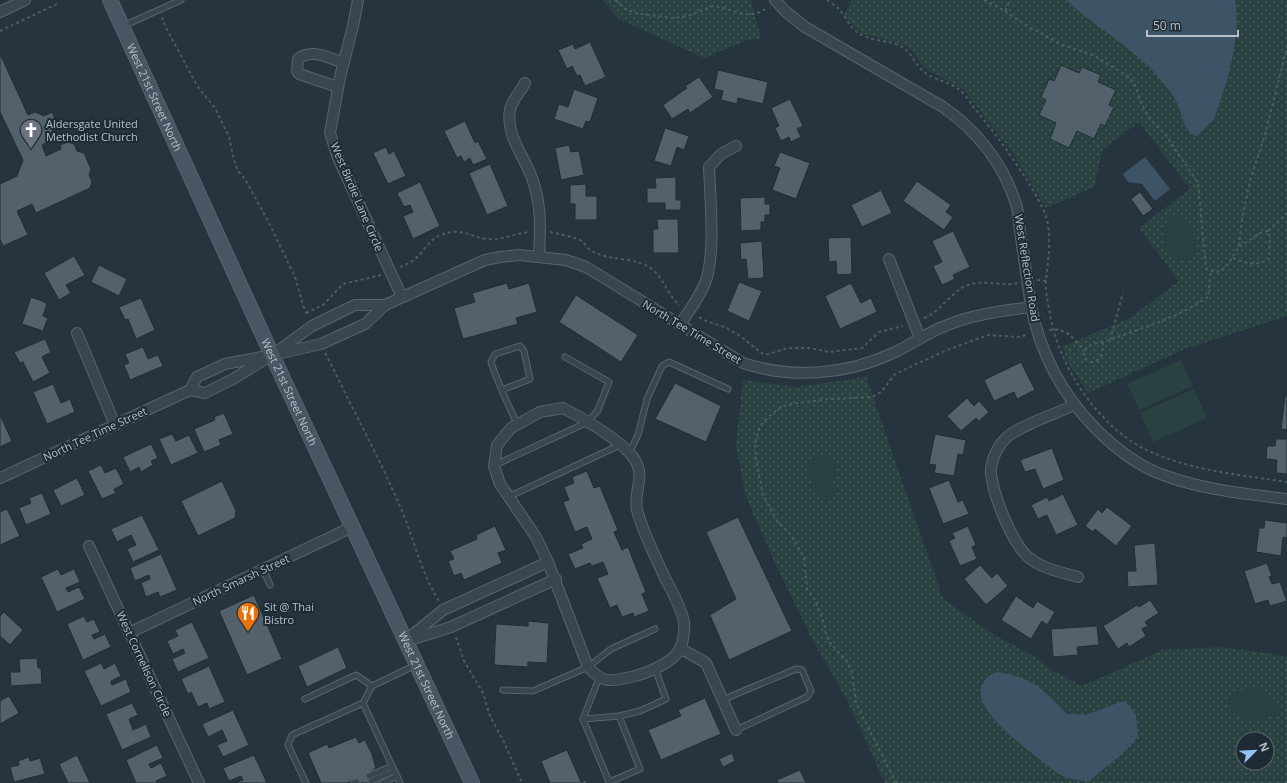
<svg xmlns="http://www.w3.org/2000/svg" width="1287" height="783" font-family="'Open Sans',sans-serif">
<defs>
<pattern id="grass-dots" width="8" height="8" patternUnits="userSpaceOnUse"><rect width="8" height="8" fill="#294241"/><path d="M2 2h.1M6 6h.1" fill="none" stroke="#465c5b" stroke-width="1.8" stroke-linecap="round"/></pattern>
</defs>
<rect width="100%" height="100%" fill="#26343f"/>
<!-- grass -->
<g fill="url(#grass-dots)" fill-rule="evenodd">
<path d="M602,0H751L761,39L747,40L704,58L619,19Z"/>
<path d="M852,0H1287V316L1185,349L1088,393L1069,364L1062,347L1132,317L1179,281L1139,228L1190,189L1139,122L1103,149L1094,187L1046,208L1015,156L964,90L924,68L911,49L898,43L861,33L843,16Z"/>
<path d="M866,377L943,599L996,636L1032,655L1052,670L1082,686L1163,650L1221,647L1287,656V783H885L847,700L811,637L770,552L745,494L736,444L743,380L796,387ZM1243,739H1267V763H1243Z"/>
</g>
<!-- park -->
<g fill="#294241">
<path d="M1177,212C1192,219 1203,245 1191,258C1180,263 1166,259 1164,245C1164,237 1166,227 1167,219Z"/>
<path d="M1181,360L1193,386L1139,410L1127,384Z"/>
<path d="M1194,389L1207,418L1153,442L1140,413Z"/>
<path d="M823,455L835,462L837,469L833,480L835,492L830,498L823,500L814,494C814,490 814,487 813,484C812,480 809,479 808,475C806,466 816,457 823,455Z"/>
<path d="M1253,687L1276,700L1280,707L1278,714C1264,721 1221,723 1229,698L1236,692Z"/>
</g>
<!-- water -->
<g fill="#3d5467">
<path d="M1066,0H1235C1241,38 1228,81 1215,116C1212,123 1202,131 1196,136C1182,130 1183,115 1177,103C1173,95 1167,87 1161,80C1135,48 1096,28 1066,0Z"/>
<path d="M1145,157L1170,189L1155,201L1142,184L1128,182L1123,174Z"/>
<path d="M997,672C1035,678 1040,688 1067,714L1086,715L1120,702H1126L1136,715L1138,736C1125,755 1105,766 1089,782L1067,778L1057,773C1039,758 966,709 983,683C987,677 989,674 997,672Z"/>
</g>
<!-- building -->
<g fill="#52616c" stroke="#212d36">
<path d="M590,42L606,77L585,86L580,75L577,76L572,66L567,69L558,50L573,44L575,49Z"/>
<path d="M0,54L28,115L35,112L44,116L52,112L59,128L52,131L48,142L42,145L46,156L61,149L60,145L68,142L74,144L77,151L84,153L91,169L89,175L92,182L90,188L36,213L32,204L17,211L28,235L3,246L0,239V184L17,176L23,160L0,112Z"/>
<path d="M1061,65L1079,73L1082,67L1101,75L1098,82L1116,90L1109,105L1114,107L1105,126L1101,124L1094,139L1077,131L1069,148L1050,139L1056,123L1039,115L1046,100L1041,97L1049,79L1054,81Z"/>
<path d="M718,70L768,82L763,104L738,98L737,104L721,100L723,91L714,89Z"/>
<path d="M699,77L713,97L690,113L688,109L672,119L663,105L687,88L685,86Z"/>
<path d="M574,89L598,98L590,122L586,121L583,129L554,119L559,104L568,107Z"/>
<path d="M790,99L803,126L797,129L801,137L791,142L789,137L781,141L775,128L779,126L771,108Z"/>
<path d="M465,121L475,143L478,141L487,159L473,165L470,158L464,162L461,156L457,158L444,131Z"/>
<path d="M665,128L689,136L684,150L677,147L671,166L654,161Z"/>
<path d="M569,145L571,152L579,151L584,175L561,180L555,148Z"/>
<path d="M386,147L389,154L394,151L406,176L388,184L373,153Z"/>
<path d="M780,152L810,163L796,199L772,190L780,168L774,166Z"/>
<path d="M490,164L508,206L487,215L469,173Z"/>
<path d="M676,177V200H681V210H665V203H647V188H656L655,178Z"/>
<path d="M917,181L951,205L946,212L953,217L944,230L903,201Z"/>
<path d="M420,182L440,226L413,239L403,216L413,212L410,205L404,207L397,193Z"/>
<path d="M586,184V196H597V220H575V204H570V185Z"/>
<path d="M881,190L892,213L862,227L851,205Z"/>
<path d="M1140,192L1153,209L1143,216L1131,199Z"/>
<path d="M765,197V204H770V215H765V222H761V230L741,231L740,198Z"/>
<path d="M657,219H678L679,253H653V229H658Z"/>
<path d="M953,231L970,267L953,275L955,279L942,285L933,266L942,262L932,241Z"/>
<path d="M851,237L852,274L837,275L836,261L829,262L828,238Z"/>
<path d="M762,241L764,278L748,279L746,259L741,260L740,243Z"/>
<path d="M74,256L85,275L66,285L71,293L59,300L44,273Z"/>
<path d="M99,265L127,279L119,296L91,282Z"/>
<path d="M739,282L762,291L749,321L727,311Z"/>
<path d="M507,283L509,289L529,283L537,312L516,318L518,324L463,339L454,308L475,302L472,293Z"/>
<path d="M851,283L861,303L871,298L877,312L840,329L825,296Z"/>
<path d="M576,295L638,335L621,362L559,322Z"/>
<path d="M31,297L47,303L43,316L48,318L43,331L22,324Z"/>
<path d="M141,298L155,330L136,339L128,319L125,320L119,307Z"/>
<path d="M45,339L51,352L42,357L50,373L33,382L23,362L20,363L14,352Z"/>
<path d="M143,347L148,359L158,355L163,366L130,380L124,365L129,363L125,354Z"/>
<path d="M1021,362L1035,390L1017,399L1014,392L994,401L984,380Z"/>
<path d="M675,383L721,406L706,442L655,419Z"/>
<path d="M53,384L61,403L70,399L75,412L47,424L33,392Z"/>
<path d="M1285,396H1287V430L1281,429Z"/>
<path d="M967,398L974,406L979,401L989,412L979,421L976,418L961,431L947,416Z"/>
<path d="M224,413L233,434L219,440L221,445L204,452L194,429L215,420L214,417Z"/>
<path d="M0,415L12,441L0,447Z"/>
<path d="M172,434L176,441L189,435L198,453L171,465L159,439Z"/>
<path d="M935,434L966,440L963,455L958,454L954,476L934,473L936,465L929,464Z"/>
<path d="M1276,439H1287V474L1276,473L1277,460L1266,459L1267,446H1275Z"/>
<path d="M151,444L158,458L151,461L153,465L141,472L139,467L130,472L123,457Z"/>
<path d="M1052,448L1064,480L1043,489L1035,469L1025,472L1020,460Z"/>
<path d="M101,465L105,473L116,468L124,484L114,489L116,493L102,499L88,471Z"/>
<path d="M587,471L594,488L600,486L618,530L614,532L622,550L628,547L646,592L642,594L649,611L634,617L633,613L622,617L617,605L610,608L597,578L608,574L603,562L592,566L590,563L575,569L568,554L583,548L581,544L592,539L587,527L575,532L563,502L569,500L564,487L574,483L572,477Z"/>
<path d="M77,478L85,495L61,506L53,490Z"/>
<path d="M949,480L958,502L963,500L969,514L943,524L929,488Z"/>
<path d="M222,481L236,511L235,518L198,536L181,501Z"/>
<path d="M42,493L51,514L26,525L19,508L31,503L29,498Z"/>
<path d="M1063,494L1078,525L1056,535L1047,515L1038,519L1031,505L1047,497L1049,501Z"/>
<path d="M1107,507L1132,526L1116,546L1095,529L1093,532L1085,526L1098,509L1102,513Z"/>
<path d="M7,509L20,536L0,545V512Z"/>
<path d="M142,515L159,550L133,562L127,549L136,545L131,535L117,542L111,529Z"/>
<path d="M738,517L792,631L729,660L710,615L736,599L706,532Z"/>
<path d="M1265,520L1287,523V538L1283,537L1281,556L1256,552L1259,528H1264Z"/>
<path d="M495,526L506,550L498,553L502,563L464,580L461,573L454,576L448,561L454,559L450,551L477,539L476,535Z"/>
<path d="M968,526L976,545L972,547L977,559L960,566L949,541L955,538L952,533Z"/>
<path d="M1155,543L1158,585L1128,587L1127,571H1136L1134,545Z"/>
<path d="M161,554L177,590L160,597L158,592L146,597L141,583L150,579L149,575L135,581L130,568Z"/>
<path d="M1267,563L1272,576L1269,577L1272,584L1280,582L1287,601L1270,606L1268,600L1255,604L1244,571Z"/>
<path d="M980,565L992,578L997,573L1008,586L986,605L964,579Z"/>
<path d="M58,569L61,575L74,569L80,582L66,588L68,592L79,587L85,599L57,612L41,577Z"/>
<path d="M254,595L282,659L247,675L219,611Z"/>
<path d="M1016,596L1033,608L1037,601L1055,612L1047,625L1042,621L1031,639L1001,620Z"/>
<path d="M1150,600L1159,613L1145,622L1148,626L1142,629L1146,636L1129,647L1127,643L1118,649L1103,626L1137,605L1139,607Z"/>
<path d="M4,612L23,630L10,645L0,636V616Z"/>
<path d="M84,616L87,622L94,619L100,632L92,635L94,639L105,634L111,647L83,660L67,624Z"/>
<path d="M528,621L549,623L547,663L528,662V667L494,665L496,624L528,626Z"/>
<path d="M192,622L209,658L178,672L172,659L185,653L183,649L173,654L167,641L178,636L175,630Z"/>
<path d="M1097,626L1099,645L1077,647L1078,655L1053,657L1051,629Z"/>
<path d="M338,647L347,668L307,687L298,666Z"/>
<path d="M37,658L38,668H41L42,684L11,686L10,672H20L19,659Z"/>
<path d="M101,663L104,669L115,663L121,676L111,681L112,685L126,679L131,692L101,706L84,671Z"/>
<path d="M209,666L225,702L209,709L207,703L198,707L191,692L188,694L181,679Z"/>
<path d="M9,696L19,713L0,724V701Z"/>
<path d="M705,698L721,734L661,760L648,730L681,716L678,710Z"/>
<path d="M132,703L138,715L129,719L133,730L146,724L151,737L122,750L106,714Z"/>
<path d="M233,710L249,745L223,757L217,745L227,741L222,730L208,737L202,724Z"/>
<path d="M356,737L359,743L365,740L372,754L376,768L368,774L372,783H357L356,779L347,783H321L308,753L327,744L329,748Z"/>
<path d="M157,745L163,758L149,764L151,768L161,763L167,776L156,781L157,783H136L126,760Z"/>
<path d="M567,750L581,782L586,780L587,783H550L541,761Z"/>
<path d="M732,753L735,761L723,767L719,759Z"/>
<path d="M77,755L90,783H68L59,764Z"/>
<path d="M254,755L267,783H235L243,780L241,776L229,781L223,768Z"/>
<path d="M29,757L30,761L40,758L45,774L14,782L10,767L19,765L18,761Z"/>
<path d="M800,770L806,783H778L777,780Z"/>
</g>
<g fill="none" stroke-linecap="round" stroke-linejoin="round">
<!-- lane casing -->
<g stroke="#58636d" stroke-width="7">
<g id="lane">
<path d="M123,26L181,0"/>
<path d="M502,390L530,379L524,351L520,346L495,354L491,362C498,384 508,404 517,424"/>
<path d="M629,453L638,435L647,399L662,366L669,362L728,389"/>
<path d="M495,465L588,422L598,410L609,382L565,357"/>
<path d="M508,497L620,445"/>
<path d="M263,569L270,585"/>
<path d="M599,678L583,719L619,716L640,711L666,699L655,668"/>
<path d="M503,690L533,691L588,667L611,649L655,629"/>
<path d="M305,699L356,675L372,686"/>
<path d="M722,700L796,669L802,670L811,691L807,697L736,730"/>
<path d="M583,719L609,782L640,769L619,716"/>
<path d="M369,776L392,766"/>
<path d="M371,781L394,771"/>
<path d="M306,783L288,745L292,735L363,703"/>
<path d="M354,783L357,782"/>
<path d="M382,783L397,776"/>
<path d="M400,783L363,703L372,686L416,665"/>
</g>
</g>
<!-- street casing -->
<g stroke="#58636d" stroke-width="12">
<g id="street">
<path d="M358,0L353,26L340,77L330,133L338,158L402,297"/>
<path d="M775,0L785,11L805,27L943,107C977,130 1004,165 1016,204C1019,213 1019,222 1020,231C1024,256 1027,281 1031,306C1040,353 1063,396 1096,429C1116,449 1139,467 1166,476C1205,490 1246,494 1287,499"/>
<path d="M0,12L25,0"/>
<path d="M525,83C521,91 511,101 510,110C505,136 526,158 533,181C542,207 540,231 539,257"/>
<path d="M338,87L299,74L297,71L298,59C312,48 329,58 344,63"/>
<path d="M889,259L920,338"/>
<path d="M385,305L485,260L500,257L519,255L566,260L586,267L743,363C791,379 845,375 891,354C910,346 926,333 945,326C973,314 1002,311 1031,307"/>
<path d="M680,325C688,312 699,298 705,283C716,256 710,197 709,167L721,154L736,146"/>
<path d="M77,333L115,425"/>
<path d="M272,355L225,364L197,377L190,390L205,393L233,379L272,355L312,326L355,305H385L365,324L321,344L272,355"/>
<path d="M1074,405C1056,414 1020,425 1006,438C997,447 990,462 991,474C994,497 1011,541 1028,557C1043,569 1060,572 1078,577"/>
<path d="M563,408C583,418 620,440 633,457C647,476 633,490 637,510C643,533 656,558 666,580C673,593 681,607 684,622C685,628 683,643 680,649C673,663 645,674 631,677C609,682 603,683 588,667L548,562L536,537L500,484L494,466L497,445L511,428L540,412Z"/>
<path d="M0,478L190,390"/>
<path d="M89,546L199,783"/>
<path d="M129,633L352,527"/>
<path d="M410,640L451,627L556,579"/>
<path d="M405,641L443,610L548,562"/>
<path d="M680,648L706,663L736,730"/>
</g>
</g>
<!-- secondary casing -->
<g stroke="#58636d" stroke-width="16">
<g id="secondary">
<path id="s1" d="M110,0L272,355L472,783"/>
</g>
</g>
<!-- path -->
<g stroke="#495e5e" stroke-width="2" stroke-dasharray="3 3" stroke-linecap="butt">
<path d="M615,0L627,10L641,14L673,18L688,16L713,6C734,8 747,23 768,7"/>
<path d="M827,0C831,3 836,6 839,9C845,16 849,26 857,32C871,42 891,40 902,47C913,54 916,67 927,74C936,80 948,82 957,88C965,93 970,103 976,110C999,138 1029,179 1044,211C1053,233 1048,258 1046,281C1045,291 1048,303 1050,314C1059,367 1099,429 1151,452C1194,471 1241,475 1287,482"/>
<path d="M984,0L1005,11L1010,0"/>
<path d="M1005,11L1024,24L1062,45L1093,55L1129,77L1134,83L1141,103L1150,119L1165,134L1198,183L1206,269L1217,272L1225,268L1239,247L1242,219L1251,177L1265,135L1287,47"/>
<path d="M162,17L166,28L198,87L215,108L229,137L234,160L238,171L245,179L268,221L295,277L303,305L308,317"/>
<path d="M0,31L57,4"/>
<path d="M1268,231L1287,213"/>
<path d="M550,232C556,233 578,238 582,241C585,244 587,248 590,250C609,262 634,256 652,269C665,279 667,296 680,305"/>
<path d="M1233,258C1245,263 1257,267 1269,259L1270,238L1268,231L1262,232L1239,247"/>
<path d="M400,267C404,265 410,263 414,260C423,253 429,239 441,235C461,227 469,236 486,239C501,241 515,233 529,232"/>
<path d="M1037,280L1046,281"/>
<path d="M306,313L323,305L343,284L381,275"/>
<path d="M699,317C709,324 720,324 730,330C743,336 752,347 765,355L788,348H810L829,352L862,348L879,332L903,326"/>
<path d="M924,318C942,311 951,291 968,285C984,279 1002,287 1018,283"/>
<path d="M1049,330C1066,327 1074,339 1084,351"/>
<path d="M1110,340L1123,293"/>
<path d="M1103,342C1103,351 1102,360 1092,362L1085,359L1084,351C1089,343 1097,344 1106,341C1140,329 1177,318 1208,297L1211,271"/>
<path d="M325,353C335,371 343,389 352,407C370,441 387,476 402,511C415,542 421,573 439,601"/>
<path d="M456,637L464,661L483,693L490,716L504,742L522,783"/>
<path d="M897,783L891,773L856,703L852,672L846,660L829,642L825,631L824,623L814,598L807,589L804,557L790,534L777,521L763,495L756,459L755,444L760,426L768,417L781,407L790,404L830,399L872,397L881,392L895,374L947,350L988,335L1018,337L1027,335"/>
</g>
<!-- lane -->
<use href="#lane" stroke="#3a464f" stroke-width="5"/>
<!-- street -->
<use href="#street" stroke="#3a464f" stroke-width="10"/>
<!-- secondary -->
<use href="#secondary" stroke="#495562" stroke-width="14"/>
</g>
<!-- icons -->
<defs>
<g id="church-pin" transform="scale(1.15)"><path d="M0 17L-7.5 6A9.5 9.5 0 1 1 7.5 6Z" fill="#6b7280" stroke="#1f2b34"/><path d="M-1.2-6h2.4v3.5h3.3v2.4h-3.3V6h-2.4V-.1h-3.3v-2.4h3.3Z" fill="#fff"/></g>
<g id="restaurant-pin" transform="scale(1.15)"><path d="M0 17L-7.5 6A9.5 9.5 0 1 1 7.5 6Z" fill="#e8710a" stroke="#1f2b34"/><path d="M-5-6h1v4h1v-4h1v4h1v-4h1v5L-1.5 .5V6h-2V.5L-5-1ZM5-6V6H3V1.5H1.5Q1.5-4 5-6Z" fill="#fff"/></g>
</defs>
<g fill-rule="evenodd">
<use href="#church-pin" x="31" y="130"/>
<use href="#restaurant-pin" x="248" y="613"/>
</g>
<g text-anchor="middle" stroke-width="4" stroke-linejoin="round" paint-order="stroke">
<!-- street labels -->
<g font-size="11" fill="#b7c0ca" stroke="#1f2b34">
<text dy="4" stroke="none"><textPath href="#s1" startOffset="107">West 21st Street North</textPath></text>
<text transform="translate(357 197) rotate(67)" y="4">West Birdie Lane Circle</text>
<text transform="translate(1027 268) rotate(81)" y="4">West Reflection Road</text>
<text transform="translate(692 332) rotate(31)" y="4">North Tee Time Street</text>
<text dy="4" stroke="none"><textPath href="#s1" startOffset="431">West 21st Street North</textPath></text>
<text transform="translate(95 434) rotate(-25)" y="4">North Tee Time Street</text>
<text transform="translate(241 580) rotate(-25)" y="4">North Smarsh Street</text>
<text transform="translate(144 664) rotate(65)" y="4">West Cornelison Circle</text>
<text dy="4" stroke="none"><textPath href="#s1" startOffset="755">West 21st Street North</textPath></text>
</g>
<!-- poi labels -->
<g font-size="11" fill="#b7c0ca" stroke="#1f2b34" text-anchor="start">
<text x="46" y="128">Aldersgate United<tspan x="46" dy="13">Methodist Church</tspan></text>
<text x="264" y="611">Sit @ Thai<tspan x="264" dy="13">Bistro</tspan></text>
</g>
</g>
<!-- north arrow -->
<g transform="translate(1255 751) rotate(66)"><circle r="19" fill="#1f2b34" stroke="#5c6770"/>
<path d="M0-3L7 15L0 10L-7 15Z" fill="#92c3f4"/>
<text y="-6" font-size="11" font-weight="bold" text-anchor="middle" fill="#b7c0ca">N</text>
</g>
<!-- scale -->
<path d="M1147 30v6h91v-6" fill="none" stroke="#b7c0ca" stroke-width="2"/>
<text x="1153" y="30" font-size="12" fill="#b7c0ca" stroke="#1f2b34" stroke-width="3" paint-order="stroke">50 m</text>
</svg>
